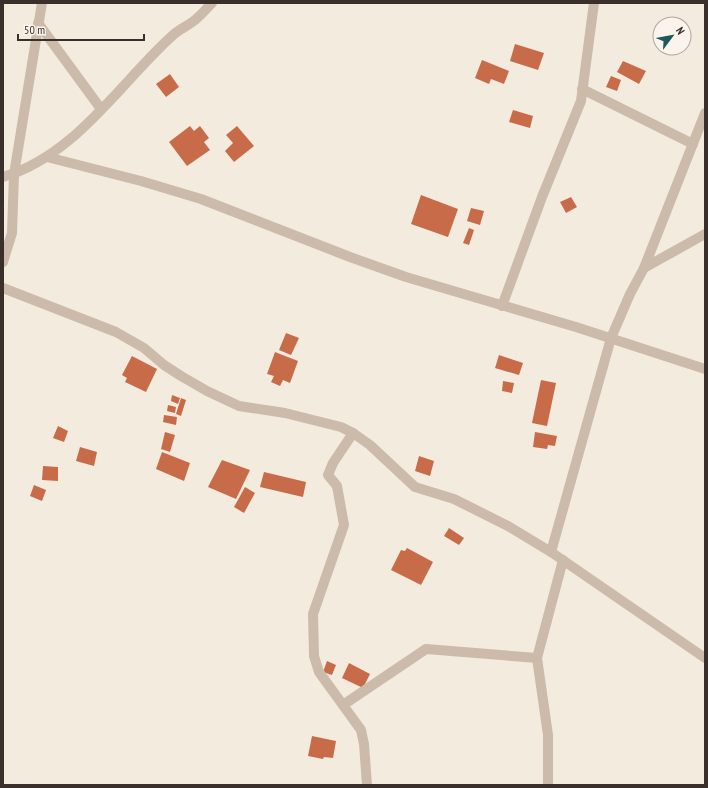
<svg xmlns="http://www.w3.org/2000/svg" width="708" height="788" font-family="'PT Sans Narrow',sans-serif">
<rect width="100%" height="100%" fill="#f4ebdf"/>
<!-- building -->
<g fill="#c86b49">
<path d="M515,44L544,53L538,70L510,61Z"/>
<path d="M482,60L509,71L504,84L491,79L489,84L475,78Z"/>
<path d="M623,61L646,71L639,84L617,72Z"/>
<path d="M170,74L179,87L166,97L156,84Z"/>
<path d="M611,76L621,80L617,91L606,87Z"/>
<path d="M513,110L533,116L530,128L509,122Z"/>
<path d="M190,126L194,131L200,126L209,138L204,142L210,150L187,166L169,142Z"/>
<path d="M237,126L254,146L234,162L225,151L233,143L226,135Z"/>
<path d="M421,195L458,209L448,237L411,224Z"/>
<path d="M571,197L577,207L566,213L560,202Z"/>
<path d="M471,208L484,211L480,225L467,221Z"/>
<path d="M469,228L474,230L469,245L463,243Z"/>
<path d="M286,333L299,338L291,355L279,350Z"/>
<path d="M275,352L298,361L290,383L283,380L280,386L271,382L274,376L267,374Z"/>
<path d="M499,355L523,363L519,375L495,368Z"/>
<path d="M132,356L157,369L146,392L125,382L127,378L122,375Z"/>
<path d="M541,380L556,383L547,426L532,423Z"/>
<path d="M503,381L514,383L512,393L502,391Z"/>
<path d="M172,395L180,398L178,404L171,401Z"/>
<path d="M181,398L186,400L181,416L176,414Z"/>
<path d="M168,405L176,407L175,413L167,411Z"/>
<path d="M164,415L177,417L176,425L163,422Z"/>
<path d="M58,426L68,431L64,442L53,438Z"/>
<path d="M165,432L175,435L170,452L161,449Z"/>
<path d="M535,432L557,436L555,446L548,445L547,449L533,447Z"/>
<path d="M80,447L97,452L94,466L76,461Z"/>
<path d="M162,452L190,463L184,481L156,469Z"/>
<path d="M419,456L434,461L430,476L415,471Z"/>
<path d="M222,460L250,470L236,499L208,487Z"/>
<path d="M43,466L58,467V481L42,480Z"/>
<path d="M264,472L306,482L303,497L260,487Z"/>
<path d="M34,485L46,490L42,501L30,496Z"/>
<path d="M245,487L255,493L244,513L234,507Z"/>
<path d="M449,528L464,538L459,545L444,536Z"/>
<path d="M407,548L433,562L421,585L391,570L401,550L405,551Z"/>
<path d="M327,661L336,665L332,675L323,672Z"/>
<path d="M349,663L370,674L363,688L342,678Z"/>
<path d="M312,736L336,741L333,758L324,757L323,759L308,756Z"/>
</g>
<g fill="none" stroke-linecap="round" stroke-linejoin="round">
<!-- minor -->
<g stroke="#cba" stroke-width="10">
<path d="M38,23L101,109"/>
<path d="M582,89L693,144"/>
<path d="M47,157L141,181L201,199L350,257L406,277L576,327L705,369"/>
<path d="M3,177C75,156 119,84 172,36C179,29 188,26 195,20C201,15 206,9 212,3"/>
<path d="M3,262L12,233L14,174L42,3"/>
<path d="M644,268L705,113"/>
<path d="M3,288L116,332L144,348L164,365L181,376L207,391L239,406L285,413L341,427L353,433L370,445L415,487L454,499L508,526L551,552L705,658"/>
<path d="M502,306L542,197L581,101L594,3"/>
<path d="M353,433L333,463L328,475L337,486L344,525L313,614L314,656L319,672L361,730L364,744L367,785"/>
<path d="M551,552L611,338L630,294L644,268L705,234"/>
<path d="M343,705L426,649L537,658"/>
<path d="M548,785V735L537,658L563,560"/>
</g>
</g>
<!-- border -->
<rect width="708" height="788" fill="none" stroke="#3a2f2a" stroke-width="8"/>
<!-- north arrow -->
<g transform="translate(672 36) rotate(58)"><circle r="19" fill="#fbf4ec" stroke="#aea59e"/>
<path d="M0-3L7 15L0 10L-7 15Z" fill="#1e575d"/>
<text y="-6" font-size="11" font-weight="bold" text-anchor="middle" fill="#3a2f2a">N</text>
</g>
<!-- scale -->
<path d="M18 34v6h126v-6" fill="none" stroke="#3a2f2a" stroke-width="2"/>
<text x="24" y="34" font-size="12" fill="#3a2f2a" stroke="#fbf4ec" stroke-width="3" paint-order="stroke">50 m</text>
</svg>
